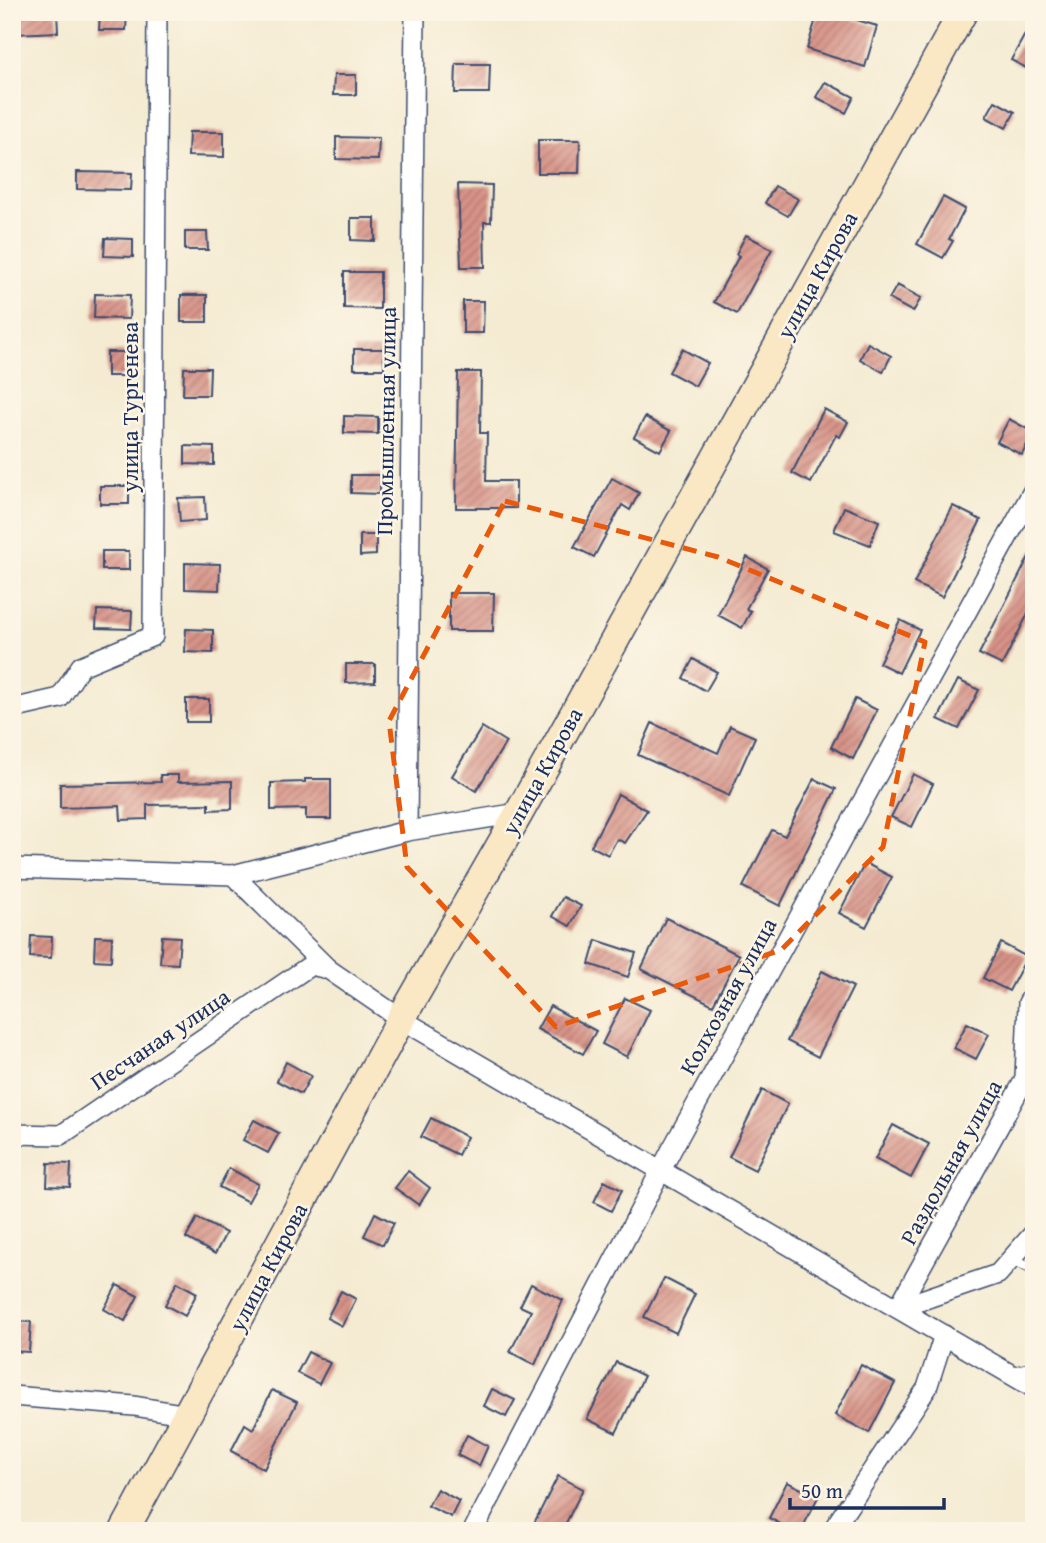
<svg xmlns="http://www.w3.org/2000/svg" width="1046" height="1543" font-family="'Gentium Book Plus',serif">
<defs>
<pattern id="building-hatch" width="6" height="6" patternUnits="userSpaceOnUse" patternTransform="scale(1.75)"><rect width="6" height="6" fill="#d89387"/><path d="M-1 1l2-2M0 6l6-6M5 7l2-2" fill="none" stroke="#ae7872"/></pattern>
</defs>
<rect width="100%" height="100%" fill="#fcf5e5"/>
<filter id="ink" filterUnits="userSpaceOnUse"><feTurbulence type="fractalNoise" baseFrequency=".0143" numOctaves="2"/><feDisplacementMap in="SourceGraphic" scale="14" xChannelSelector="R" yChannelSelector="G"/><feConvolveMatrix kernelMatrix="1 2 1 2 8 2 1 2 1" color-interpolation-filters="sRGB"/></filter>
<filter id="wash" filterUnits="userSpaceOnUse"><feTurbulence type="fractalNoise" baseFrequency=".00686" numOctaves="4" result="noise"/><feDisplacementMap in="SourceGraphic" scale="28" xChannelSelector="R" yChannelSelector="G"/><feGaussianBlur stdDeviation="1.57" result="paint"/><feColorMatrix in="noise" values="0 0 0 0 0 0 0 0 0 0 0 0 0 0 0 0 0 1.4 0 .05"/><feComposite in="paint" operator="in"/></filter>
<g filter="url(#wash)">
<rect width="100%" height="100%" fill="#f4ebd2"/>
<g id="blocks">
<!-- building -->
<g fill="url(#building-hatch)">
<path d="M14,12H57L58,32L15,34Z"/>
<path d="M100,12H127L126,30H99Z"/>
<path d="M818,12H849L847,17L877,26L865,67L807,49Z"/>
<path d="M1034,18V72L1011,60Z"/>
<path d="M456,64H490L489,93H455Z"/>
<path d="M334,75H356V95H333Z"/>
<path d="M825,82L854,97L846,113L816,97Z"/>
<path d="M995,101L1015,112L1006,128L986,117Z"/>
<path d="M189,132H224V157L188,156Z"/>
<path d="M336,137L379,138L378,160L336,159Z"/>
<path d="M538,140H580L579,173H538Z"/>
<path d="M77,172L132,173L131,190L77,189Z"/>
<path d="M458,184L492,185L491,222H484L485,267H461Z"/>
<path d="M775,186L798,199L788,216L765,203Z"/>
<path d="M943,197L965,209L949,239L953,241L943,258L917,244Z"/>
<path d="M351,218H375V241L351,240Z"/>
<path d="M185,232H207L208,250H185Z"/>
<path d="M746,235L772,249L737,314L714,302L739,256L736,254Z"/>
<path d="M105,238L133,239V257L104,256Z"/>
<path d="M344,272H380V309L344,308Z"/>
<path d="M897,285L921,298L913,312L889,299Z"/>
<path d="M95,294L130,295L129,319L94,318Z"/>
<rect x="181" y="295" width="26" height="27"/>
<path d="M463,301H484L483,333H463Z"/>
<path d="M868,343L891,356L883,372L860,359Z"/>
<rect x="354" y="349" width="30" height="20"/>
<path d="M682,349L708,363L695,386L669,372Z"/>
<path d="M107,352H129L130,376H107Z"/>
<path d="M184,368H210L209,395H183Z"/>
<path d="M458,372H481L480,433H487L486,481H516V508H456Z"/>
<path d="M824,409L848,422L840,437L836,435L811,483L792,473Z"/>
<path d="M344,416L378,417V434L344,433Z"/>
<path d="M645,417L671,431L660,451L634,437Z"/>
<path d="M1009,419L1033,432L1022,455L997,442Z"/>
<path d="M185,446L214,447V465L185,464Z"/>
<path d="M351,475H380V494L351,493Z"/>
<path d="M612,478L639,493L630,510L622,505L594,557L574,547Z"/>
<rect x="100" y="486" width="29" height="18"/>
<path d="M205,497L206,520L180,522L178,498Z"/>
<path d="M953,506L981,520L942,597L914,583Z"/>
<path d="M844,507L879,521L870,545L834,531Z"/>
<path d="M360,535H376V555L360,556Z"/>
<path d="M1034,547V602L1002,665L979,654Z"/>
<rect x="102" y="551" width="27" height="19"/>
<path d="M747,557L768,569L746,609L751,611L742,628L718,615Z"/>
<path d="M185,563L220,564L219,590L185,589Z"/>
<path d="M449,593H494L493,631H449Z"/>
<path d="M97,610L132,611L131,629L96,628Z"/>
<path d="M900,620L920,630L899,673L879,663Z"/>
<path d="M186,629L213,630V653L185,652Z"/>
<path d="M693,659L717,672L706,691L683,678Z"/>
<path d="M346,664H375V682L346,683Z"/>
<path d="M958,680L979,690L959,729L938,719Z"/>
<rect x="186" y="699" width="23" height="23"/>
<path d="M855,699L877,710L853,759L831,747Z"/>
<path d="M652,723L718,753L730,726L755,737L729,796L638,755Z"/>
<path d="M482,727L506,742L476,791L452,776Z"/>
<path d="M913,774L933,784L912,827L891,817Z"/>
<path d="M160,775H178V782L232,781V809L209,810V804L147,805V819L121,820L120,806L60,808V784L161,782Z"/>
<path d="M305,779H331V819H306V809L271,810V783L305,782Z"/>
<path d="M814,779L836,789L780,906L743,887L772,830L785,836Z"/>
<path d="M618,794L647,810L625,843L617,839L608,855L591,846Z"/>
<path d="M865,863L892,877L866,927L839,913Z"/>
<path d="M563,897L581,906L570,926L552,916Z"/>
<path d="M666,918L739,955L713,1005L641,969Z"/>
<path d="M31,936L52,937L51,958L30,957Z"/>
<path d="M95,936L112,937L111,961L94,960Z"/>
<path d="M162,936L180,937L178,964L160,963Z"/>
<path d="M596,940L636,953L628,977L589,964Z"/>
<path d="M1001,943L1027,957L1009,991L983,978Z"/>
<path d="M822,971L853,987L818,1057L787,1041Z"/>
<path d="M625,998L650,1010L627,1057L602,1044Z"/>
<path d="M550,1006L596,1031L583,1054L537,1029Z"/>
<path d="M967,1023L989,1034L976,1059L954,1048Z"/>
<path d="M286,1062L311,1076L301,1094L277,1081Z"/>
<path d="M762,1090L788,1104L755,1170L729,1157Z"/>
<path d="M431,1118L467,1137L458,1155L421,1137Z"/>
<path d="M254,1120L279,1133L268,1153L243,1140Z"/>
<path d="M893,1125L929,1144L911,1178L875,1159Z"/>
<path d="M48,1163L71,1164L70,1187L47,1186Z"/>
<path d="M229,1168L258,1184L248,1202L219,1187Z"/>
<path d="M408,1171L430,1188L419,1205L395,1188Z"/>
<path d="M604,1181L622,1190L611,1211L594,1202Z"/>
<path d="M375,1213L394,1223L383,1245L364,1236Z"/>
<path d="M197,1218L226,1233L215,1254L186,1238Z"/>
<path d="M664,1278L695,1294L676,1333L644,1317Z"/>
<path d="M177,1282L197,1293L185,1316L165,1305Z"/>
<path d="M531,1284L563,1300L535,1365L510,1352L531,1311L520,1306Z"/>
<path d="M117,1285L138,1296L125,1321L104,1309Z"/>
<path d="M341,1291L356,1299L342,1326L327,1318Z"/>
<path d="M13,1321L31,1322L29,1352L12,1351Z"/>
<path d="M308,1352L330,1363L319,1384L297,1373Z"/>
<path d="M616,1362L644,1376L616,1433L587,1419Z"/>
<path d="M861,1365L895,1383L869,1433L835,1415Z"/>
<path d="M492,1389L515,1400L506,1417L484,1406Z"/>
<path d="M272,1390L297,1402L264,1469L231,1451L245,1424L253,1429Z"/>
<path d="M467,1435L488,1446L479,1466L457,1455Z"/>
<path d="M558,1476L583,1489L562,1531H530Z"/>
<path d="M787,1482L818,1497L801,1531H794L769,1518Z"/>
<path d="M437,1489L459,1501L451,1517L428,1506Z"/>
</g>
</g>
</g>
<g filter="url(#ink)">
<use href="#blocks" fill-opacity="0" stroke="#3c4b6f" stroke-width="2"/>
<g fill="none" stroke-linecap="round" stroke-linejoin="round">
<!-- service casing -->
<g stroke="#3c4b6f" stroke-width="12">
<g id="service">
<path d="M1012,1259L1034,1270"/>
<path d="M1012,1372L1034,1367"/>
</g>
</g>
<!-- minor casing -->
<g stroke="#3c4b6f" stroke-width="22">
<g id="minor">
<path d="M12,709L60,698L81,666L153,636L157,12"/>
<path d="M407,831L415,12"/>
<path d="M12,868L233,875L328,969L401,1019L1034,1388"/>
<path d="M233,875L407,831L519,813"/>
<path d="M12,1134L61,1135L311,965L328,969"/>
<path d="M898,1308L1025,1079L1028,1003L1034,993"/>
<path d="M898,1308L998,1274L1034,1233"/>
<path d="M12,1396L134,1406L188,1415"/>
<path d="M473,1531L672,1149L1034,489"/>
<path d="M832,1531L927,1388L944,1335"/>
</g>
</g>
<!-- secondary casing -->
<g stroke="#3c4b6f" stroke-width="31">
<path id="secondary" d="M124,1531L401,1019L519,813L963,12"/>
</g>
<!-- service -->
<use href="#service" stroke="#fff" stroke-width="10"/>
<!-- minor -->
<use href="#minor" stroke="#fff" stroke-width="19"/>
<!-- secondary -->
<use href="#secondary" stroke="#fae7c3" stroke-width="28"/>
</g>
</g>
<!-- marked area -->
<path fill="none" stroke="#e8590c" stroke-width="5" stroke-dasharray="14 9" stroke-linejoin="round" d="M505,501L718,557L925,642L883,847L781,950L556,1027L407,867L389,721Z"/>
<g text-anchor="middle" stroke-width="5" stroke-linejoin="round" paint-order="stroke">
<!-- street labels -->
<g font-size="23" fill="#1b2f5e" stroke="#fcf5e5">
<text transform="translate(817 275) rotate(-61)" y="8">улица Кирова</text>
<text transform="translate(130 407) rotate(-90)" y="8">улица Тургенева</text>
<text transform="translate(386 421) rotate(-89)" y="8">Промышленная улица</text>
<text transform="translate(542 771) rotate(-61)" y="8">улица Кирова</text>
<text transform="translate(728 996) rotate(-61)" y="8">Колхозная улица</text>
<text transform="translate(160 1039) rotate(-34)" y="8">Песчаная улица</text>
<text transform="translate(951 1162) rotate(-61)" y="8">Раздольная улица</text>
<text transform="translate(268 1267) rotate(-62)" y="8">улица Кирова</text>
</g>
</g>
<!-- margin -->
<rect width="1046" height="1543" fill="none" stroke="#fcf5e5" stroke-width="42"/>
<!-- scale -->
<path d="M790 1498v10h154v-10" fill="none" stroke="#1b2f5e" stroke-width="3.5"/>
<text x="801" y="1498" font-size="21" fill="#1b2f5e" stroke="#fcf5e5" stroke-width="5" paint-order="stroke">50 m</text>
</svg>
